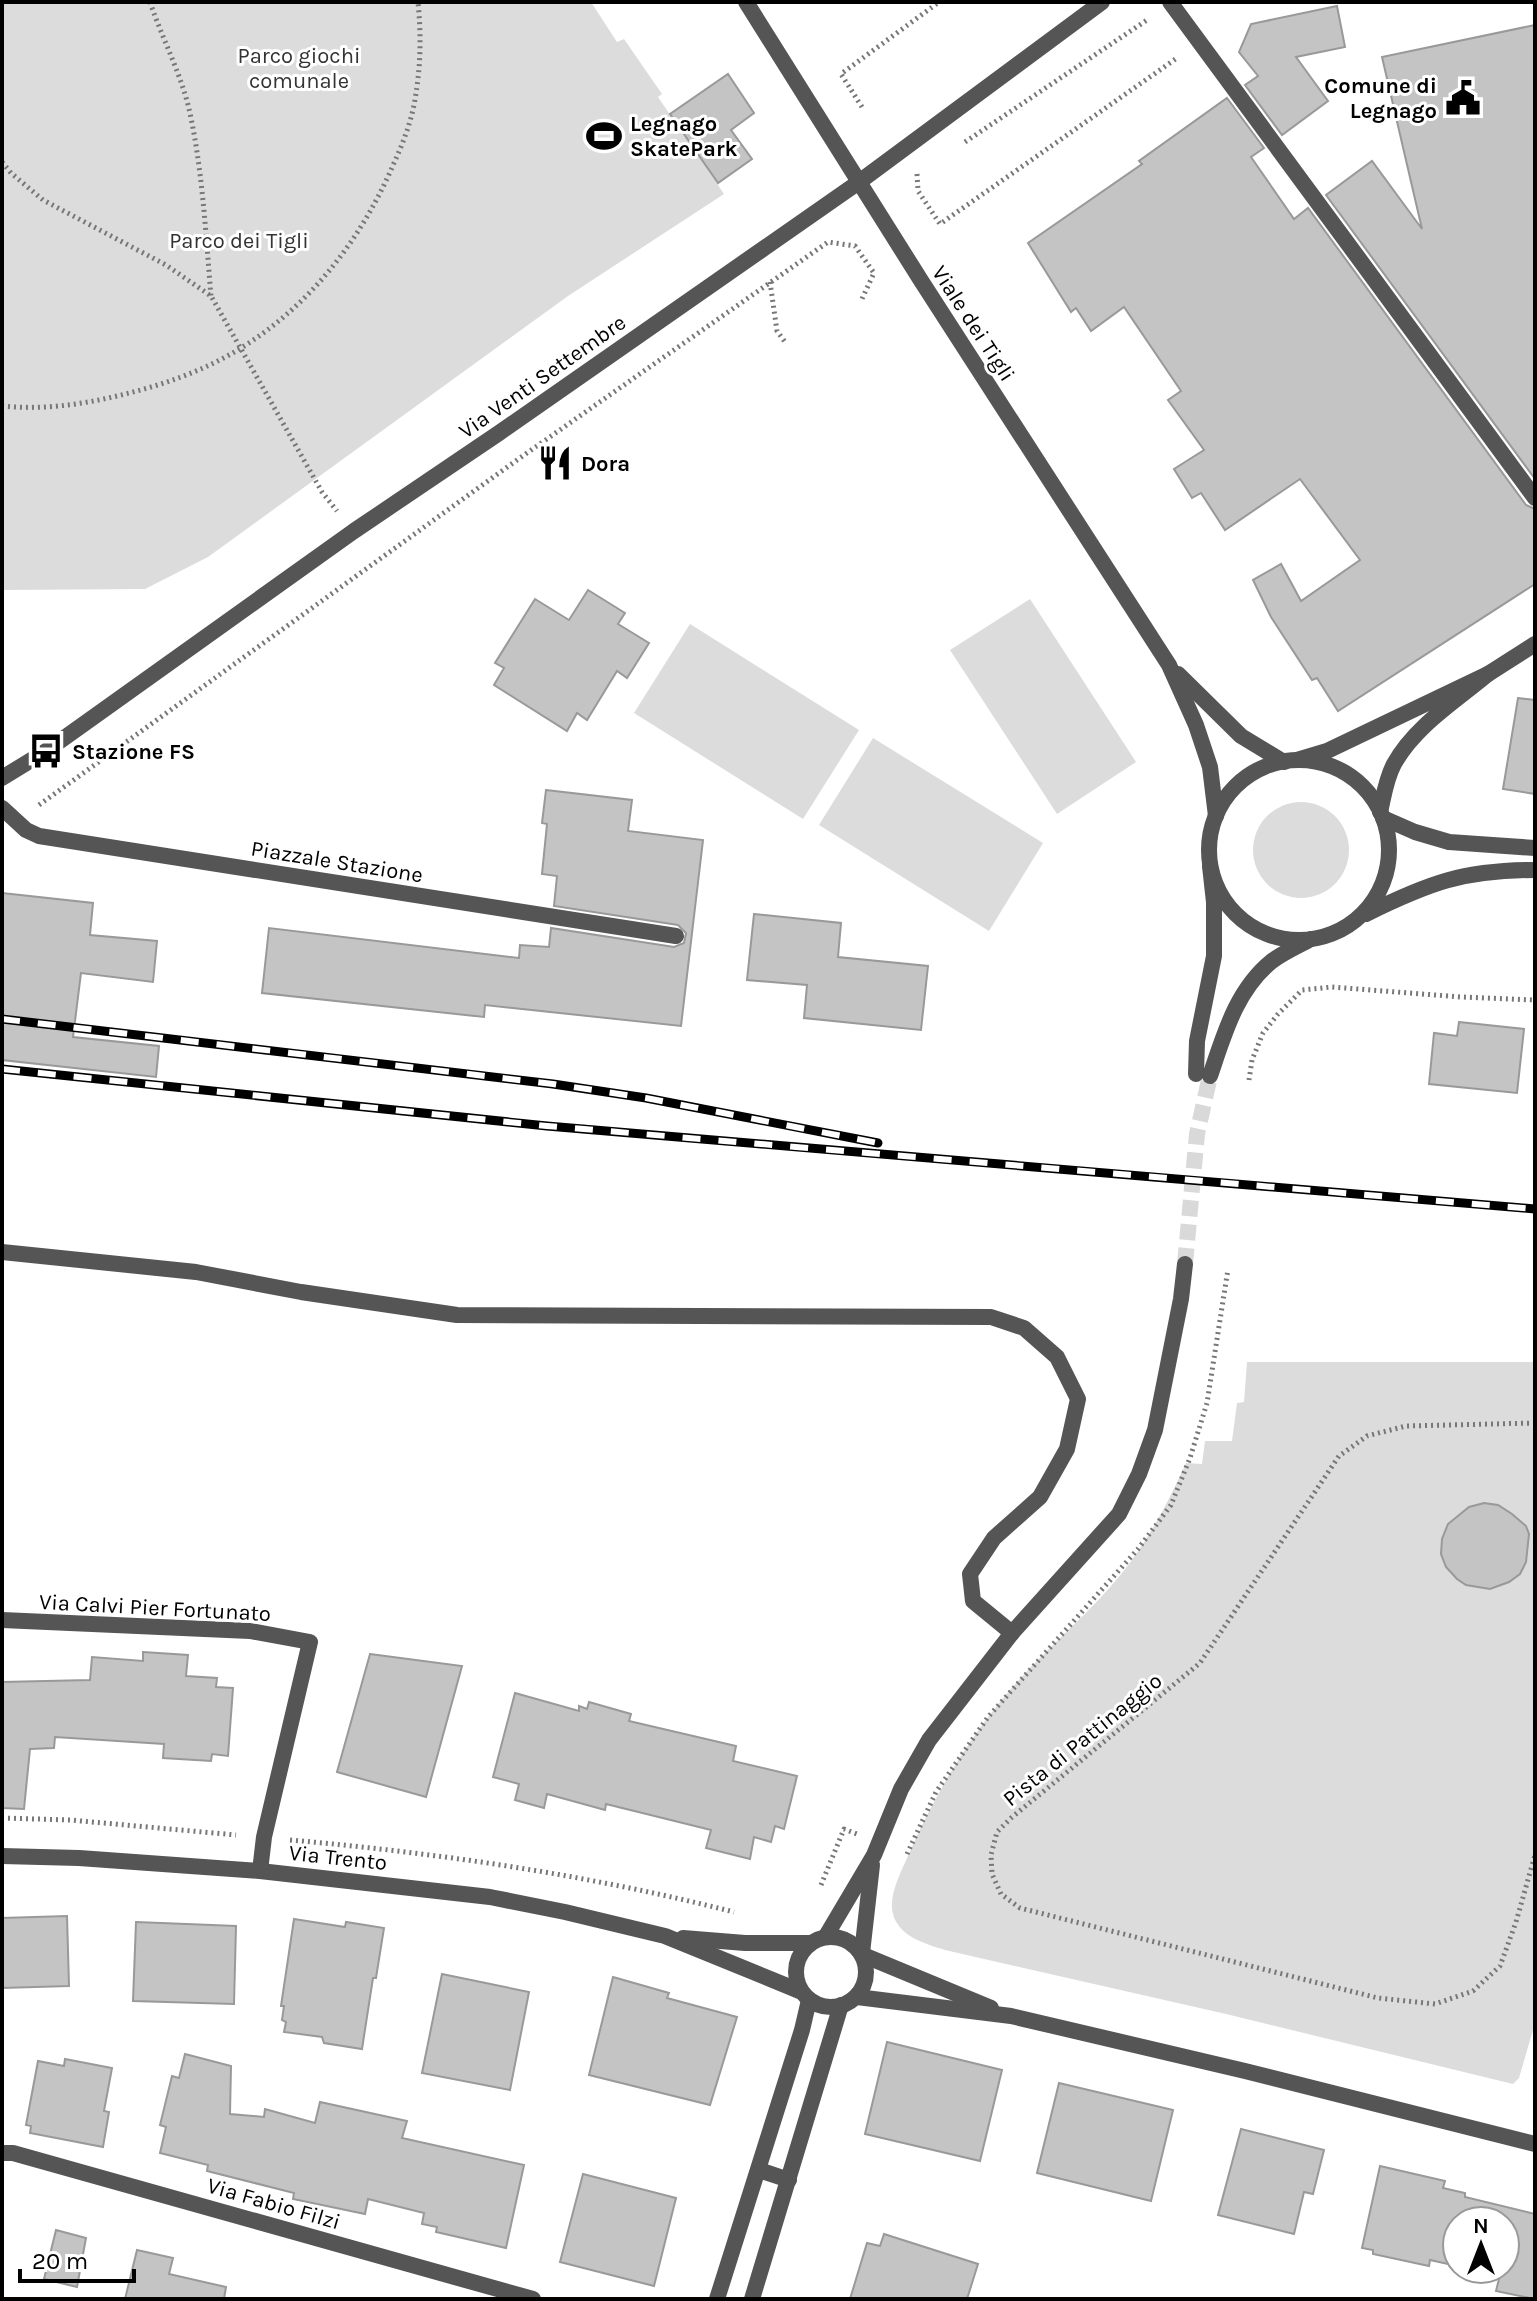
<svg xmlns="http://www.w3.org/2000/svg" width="1537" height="2301" font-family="Karla,sans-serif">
<rect width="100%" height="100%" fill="#fff"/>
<!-- green -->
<g fill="#dcdcdc">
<path d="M2,2H591L617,42L624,39L662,94L658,97L724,194L568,296L208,557L145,589L2,590Z"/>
<path d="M1030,599L1136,762L1057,814L950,650Z"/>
<path d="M690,624L859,730L803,819L634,713Z"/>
<path d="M873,738L1043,843L989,931L819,825Z"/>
<circle cx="1301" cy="850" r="48"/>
<path d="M1247,1362H1535V2023L1519,2078L1513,2084L1226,2014L945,1950C926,1944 899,1937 893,1914C888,1896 901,1872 908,1856C933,1798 965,1744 1005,1696C1041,1652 1087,1617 1122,1573C1149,1539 1168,1503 1186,1463L1202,1464L1205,1441H1232L1237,1403L1244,1402Z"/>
</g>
<!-- building -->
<g fill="#c4c4c4" stroke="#999" stroke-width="2">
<path d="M1337,6L1345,47L1296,57L1328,101L1282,135L1245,85L1258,76L1239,52L1251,24Z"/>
<path d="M1535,25V479L1326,195L1372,161L1422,229L1382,57Z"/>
<path d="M728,74L754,113L731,130L752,159L718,183L670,114Z"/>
<path d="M1227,98L1264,148L1251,157L1294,219L1308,208L1526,505L1535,509V584L1338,711L1317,678L1312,680L1271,617L1253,580L1281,564L1301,601L1360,560L1300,479L1225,530L1201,493L1192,498L1174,469L1204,450L1168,400L1181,391L1124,307L1091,331L1076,308L1071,312L1028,243L1142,164L1139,161Z"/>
<path d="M588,590L625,613L618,624L649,643L627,678L617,671L587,720L577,713L567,731L494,685L504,668L495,663L535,599L569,620Z"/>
<path d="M1518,698L1535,700V794L1503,789Z"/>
<path d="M546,790L632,800L628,831L703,840L681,1026L485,1005L484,1017L262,993L269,928L519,958L520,945L549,947L551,928L674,947L684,943L686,933L678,925L554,906L557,876L542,874L547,824L542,823Z"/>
<path d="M2,893L93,903L90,935L157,941L153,982L81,973L73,1037L159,1046L156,1077L2,1060Z"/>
<path d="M754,914L841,923L838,957L928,966L921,1030L804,1018L807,985L747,980Z"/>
<path d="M1459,1022L1524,1029L1517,1093L1429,1084L1434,1033L1457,1036Z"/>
<path d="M1484,1503L1498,1505L1512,1514L1526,1526L1529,1534L1526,1562L1520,1574L1509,1582L1490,1589L1466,1585L1457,1579L1446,1567L1441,1554L1442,1539L1448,1524L1469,1507Z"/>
<path d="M143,1652L188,1655L186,1676L217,1678L216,1687L233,1688L228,1756L212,1754L211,1761L163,1758L164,1744L55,1737L54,1748L30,1749L24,1809L2,1808V1682L90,1680L92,1657L143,1661Z"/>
<path d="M370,1654L462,1666L426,1797L337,1772Z"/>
<path d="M515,1693L579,1711V1706L587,1709L589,1702L631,1714L629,1721L736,1746L733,1761L797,1776L784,1829L775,1826L771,1842L754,1837L750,1859L706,1848L711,1830L606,1804L605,1810L547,1794L544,1808L515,1800L519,1784L493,1777Z"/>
<path d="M67,1916L69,1986L2,1988V1918Z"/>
<path d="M294,1919L345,1927L346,1922L384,1928L376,1978H373L362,2049L324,2043L322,2037L284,2032L286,2022L282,2020L284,2006H281Z"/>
<path d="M136,1922L236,1926L234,2004L133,2001Z"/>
<path d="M442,1974L529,1992L510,2090L422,2073Z"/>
<path d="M613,1977L669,1993L667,1998L737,2017L710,2105L589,2075Z"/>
<path d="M887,2042L1002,2070L980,2161L865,2134Z"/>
<path d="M185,2054L231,2066L230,2114L264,2117L265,2109L315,2123L320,2102L407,2121L402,2138L524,2165L506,2248L436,2232L437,2227L422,2224L424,2213L368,2199L365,2214L293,2199L294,2193L207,2171L208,2165L160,2153L166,2127L160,2125L172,2076L179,2078Z"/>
<path d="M65,2059L112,2068L104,2111L109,2112L103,2147L30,2133L31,2126L26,2125L38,2061L64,2066Z"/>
<path d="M1059,2083L1173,2110L1151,2201L1037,2173Z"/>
<path d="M1241,2129L1324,2150L1313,2194L1304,2192L1294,2234L1218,2215Z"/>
<path d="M1380,2166L1445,2181L1443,2188L1465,2193V2197L1535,2214V2299L1496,2291L1500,2275L1471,2269H1505V2221H1457V2266L1430,2260L1429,2266L1373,2254V2250L1362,2248Z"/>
<path d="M583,2174L676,2198L654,2286L560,2262Z"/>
<path d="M56,2230L86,2238L77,2287L44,2279Z"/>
<path d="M884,2234L978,2264L967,2299H850L867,2243L880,2246Z"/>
<path d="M137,2250L173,2258L169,2274L226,2287L224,2299H125Z"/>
</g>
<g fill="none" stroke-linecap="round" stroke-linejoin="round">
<!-- minor-tunnel -->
<path stroke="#d9d9d9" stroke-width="16" stroke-dasharray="16 8" stroke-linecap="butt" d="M1185,1264L1197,1134L1210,1076"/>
<!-- path -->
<g stroke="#777" stroke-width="5" stroke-dasharray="2 4" stroke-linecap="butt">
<path d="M150,2C163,41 183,77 191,118C203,177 206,237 211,296"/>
<path d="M862,107L841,74L939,2"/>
<path d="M965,142L1147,20"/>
<path d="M2,162L11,173L43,200L166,265L211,296L322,492L337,511"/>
<path d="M917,174L918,191L940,224L1177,58"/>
<path d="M770,282L777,331L785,342"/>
<path d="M2,406C40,410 79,405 117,396C160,386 204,371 241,348C312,304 362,238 394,163C404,141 413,117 416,93C421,63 421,33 418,2"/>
<path d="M39,805L517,460L828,242L855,246L874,273L861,301"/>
<path d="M1249,1080L1252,1060L1263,1033L1278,1014L1302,990L1332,987L1461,997L1535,1000"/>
<path d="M1535,1423L1406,1426L1367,1436L1339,1456L1200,1663L1011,1818L997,1832L991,1855L992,1874L1001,1894L1020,1908L1378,1998L1435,2004L1473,1991L1500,1966L1516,1922L1535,1855"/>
<path d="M2,1818L70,1820L236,1835"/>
<path d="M290,1840C439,1853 589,1875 734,1912"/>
<path d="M907,1854L936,1792L988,1717L1138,1549L1171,1505L1190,1458L1207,1403L1228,1269"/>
<path d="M821,1885L844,1829L857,1834"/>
</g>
<!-- service -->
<g stroke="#555" stroke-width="16">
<path d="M2,808L26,830L39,836L676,936"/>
<path d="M2,1252L196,1272L301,1292L457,1315L991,1317L1024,1328L1057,1357L1078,1399L1067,1449L1040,1497L994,1538L970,1574L973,1601L1012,1633"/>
</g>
<!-- minor -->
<g stroke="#555" stroke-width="16">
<path d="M1170,2L1535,498"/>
<path d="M1488,674L1535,644"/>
<path d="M1297,760L1327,751L1488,674C1456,701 1415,726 1394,764C1386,779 1384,795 1380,812"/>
<path d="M2,778L46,751L354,531L499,433L859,182L1102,2"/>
<path d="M1196,1074L1197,1041L1214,956V902L1210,866"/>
<path d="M1210,1076C1224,1035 1236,990 1272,961C1284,952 1298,946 1311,939"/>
<path d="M2,1620L250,1631L310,1642L264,1837L260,1871"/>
<path d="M2,1856L79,1858L260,1871L490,1897L565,1912L665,1936L802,1992"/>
<path d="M826,1936L874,1855L901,1789L929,1740L1012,1633L1119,1514L1139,1474L1155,1430L1181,1299L1185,1264"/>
<circle cx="831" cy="1972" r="35"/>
<path d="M683,1938L745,1943H810"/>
<path d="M862,1953L872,1865"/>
<path d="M863,1955L991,2008"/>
<path d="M857,1997L1011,2016L1245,2071L1535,2144"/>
<path d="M2,2153H13L533,2299"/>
<path d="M759,2170L789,2180"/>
<path d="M717,2299L802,2030L809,2000"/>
<path d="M752,2299L841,2005"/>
</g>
<!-- tertiary -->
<g stroke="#555" stroke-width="16">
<path d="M746,2L920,279L1169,665L1196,725L1210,767L1216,816"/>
<path d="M1178,674L1241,736L1284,762"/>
<circle cx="1299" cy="850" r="90"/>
<path d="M1383,818L1415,832L1449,842L1535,848"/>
<path d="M1366,914C1429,883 1463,870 1535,870"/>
</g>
<!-- rail casing -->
<g stroke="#000" stroke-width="9">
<g id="rail">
<path d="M2,1019L553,1084L646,1098L878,1143"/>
<path d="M2,1069L547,1126L1535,1209"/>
</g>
</g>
<!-- rail -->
<use href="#rail" stroke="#fff" stroke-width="6" stroke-dasharray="18" stroke-linecap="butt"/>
</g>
<!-- icons -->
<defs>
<g id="civic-bare" transform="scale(2.76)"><path d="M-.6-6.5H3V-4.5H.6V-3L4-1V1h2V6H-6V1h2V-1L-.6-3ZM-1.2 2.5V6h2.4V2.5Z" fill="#000" stroke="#fff" stroke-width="2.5" paint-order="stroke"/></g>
<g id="stadium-bare" transform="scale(2.76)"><path d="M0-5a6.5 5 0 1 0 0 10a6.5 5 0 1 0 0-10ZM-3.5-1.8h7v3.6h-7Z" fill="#000" stroke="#fff" stroke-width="2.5" paint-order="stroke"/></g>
<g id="restaurant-bare" transform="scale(2.76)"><path d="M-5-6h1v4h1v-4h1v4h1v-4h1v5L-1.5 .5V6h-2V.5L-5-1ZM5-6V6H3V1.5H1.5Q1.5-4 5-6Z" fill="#000" stroke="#fff" stroke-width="2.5" paint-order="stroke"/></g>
<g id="bus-bare" transform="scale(2.76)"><path d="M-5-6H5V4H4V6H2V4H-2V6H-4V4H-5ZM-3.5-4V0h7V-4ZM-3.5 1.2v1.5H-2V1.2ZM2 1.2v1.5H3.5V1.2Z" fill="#000" stroke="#fff" stroke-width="2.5" paint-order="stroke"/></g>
</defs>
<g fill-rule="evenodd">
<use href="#civic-bare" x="1463" y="98"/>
<use href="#stadium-bare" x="604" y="136"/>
<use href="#restaurant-bare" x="555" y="463"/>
<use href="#bus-bare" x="46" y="751"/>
</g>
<g text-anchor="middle" stroke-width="6" stroke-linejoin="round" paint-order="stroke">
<!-- park labels -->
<g font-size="22" fill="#333" stroke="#fff">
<text x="299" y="63">Parco giochi<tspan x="299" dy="25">comunale</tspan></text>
<text x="239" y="248">Parco dei Tigli</text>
</g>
<!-- poi labels -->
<g font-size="22" font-weight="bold" fill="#000" stroke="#fff" text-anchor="start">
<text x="1437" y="93" text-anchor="end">Comune di<tspan x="1437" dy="25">Legnago</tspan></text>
<text x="630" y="131">Legnago<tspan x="630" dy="25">SkatePark</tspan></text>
<text x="581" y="471">Dora</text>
<text x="72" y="759">Stazione FS</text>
</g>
<!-- street labels -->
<g font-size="22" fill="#000" stroke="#fff">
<text transform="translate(974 323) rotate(57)" y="8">Viale dei Tigli</text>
<text transform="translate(542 376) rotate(-35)" y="8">Via Venti Settembre</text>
<text transform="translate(337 861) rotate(9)" y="8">Piazzale Stazione</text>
<text transform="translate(155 1607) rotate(3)" y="8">Via Calvi Pier Fortunato</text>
<text transform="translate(1082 1739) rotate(-39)" y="8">Pista di Pattinaggio</text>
<text transform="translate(338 1857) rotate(6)" y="8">Via Trento</text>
<text transform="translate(274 2203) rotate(16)" y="8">Via Fabio Filzi</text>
</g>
</g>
<!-- border -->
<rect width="1537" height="2301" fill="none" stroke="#000000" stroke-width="8"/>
<!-- north arrow -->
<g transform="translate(1481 2245)"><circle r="38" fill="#ffffff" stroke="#999999" stroke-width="2"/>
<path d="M0-6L14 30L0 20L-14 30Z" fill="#000000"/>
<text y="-12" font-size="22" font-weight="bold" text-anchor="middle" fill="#000000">N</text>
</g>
<!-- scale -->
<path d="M20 2269v12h114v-12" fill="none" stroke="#000000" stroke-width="4"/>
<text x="32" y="2269" font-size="24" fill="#000000" stroke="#ffffff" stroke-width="6" paint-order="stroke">20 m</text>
</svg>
